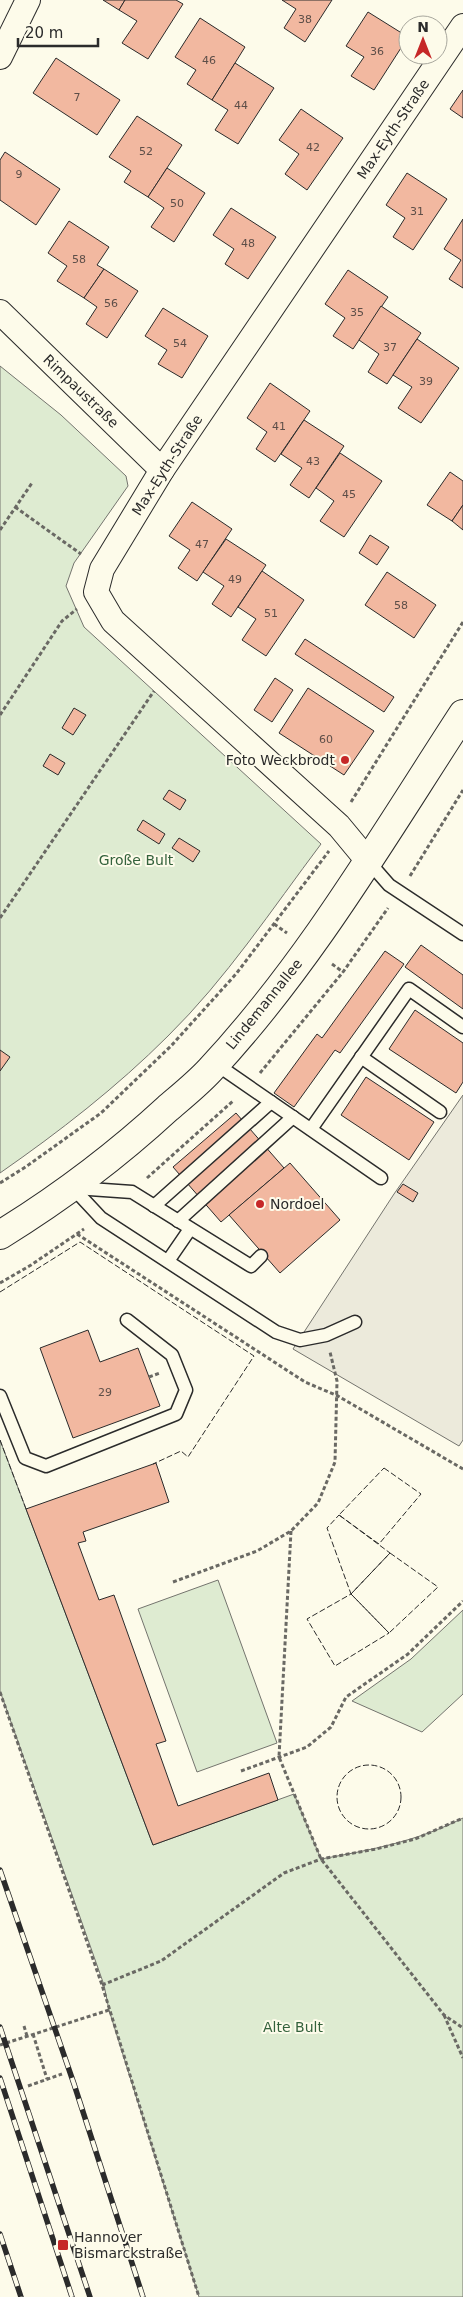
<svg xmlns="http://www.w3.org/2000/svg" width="463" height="2297" font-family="'DejaVu Sans',sans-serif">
<rect width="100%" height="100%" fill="#fdfbea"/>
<!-- green -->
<g fill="#deebd1" stroke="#74746e">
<path d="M0,366L61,415L126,476L128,486L74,563L66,586L84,627L321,844C272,909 226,979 168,1036C117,1087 59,1132 0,1173Z"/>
<path d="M0,1440L153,1845L294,1794L321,1859C371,1850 418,1841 463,1818V2297H199L109,2010L104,1985L0,1691Z"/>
<path d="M218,1580L277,1743L197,1772L138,1609Z"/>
<path d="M463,1610V1694L422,1732L352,1701L411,1659Z"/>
</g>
<!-- parking -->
<path fill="#eceadb" stroke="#74746e" d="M463,1095V1440L459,1446L293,1349L394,1194Z"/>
<!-- building -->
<g fill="#f2b8a0" stroke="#2b2b2b">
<path d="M103,0H125L119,10Z"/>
<path d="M125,0H176L183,4L148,59L122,43L137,21L119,10Z"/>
<path d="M282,0H332L305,42L284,28L296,9Z"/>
<path d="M368,12L408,37L374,90L351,76L364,57L346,46Z"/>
<path d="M200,18L245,47L212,100L187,84L196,70L175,57Z"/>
<path d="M56,58L120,100L97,135L33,93Z"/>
<path d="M235,63L274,88L238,144L215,130L228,110L212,100Z"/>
<path d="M463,90V118L450,109Z"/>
<path d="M301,109L343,138L307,190L285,174L299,154L279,140Z"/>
<path d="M137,116L182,145L148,197L124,182L131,171L109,157Z"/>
<path d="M5,152L60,189L36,225L0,200V160Z"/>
<path d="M167,168L205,193L174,242L151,227L164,208L148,197Z"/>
<path d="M407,173L447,199L413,250L393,237L405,218L386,205Z"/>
<path d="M231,208L276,237L248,279L225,264L234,249L213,235Z"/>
<path d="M463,219V288L449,279L461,260L444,249Z"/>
<path d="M69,221L109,247L97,265L104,269L84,298L57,281L67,266L48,253Z"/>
<path d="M104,269L138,291L107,338L86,324L97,307L84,298Z"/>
<path d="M348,270L388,297L353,349L333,336L345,318L325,304Z"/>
<path d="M381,306L421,333L387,384L368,372L379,354L359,340Z"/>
<path d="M163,308L208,336L182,378L158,364L167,350L145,336Z"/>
<path d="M417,339L459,368L421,423L398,408L412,387L393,375Z"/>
<path d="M270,383L310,411L275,462L256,449L267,432L247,418Z"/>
<path d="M304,420L344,446L309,498L290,485L302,468L281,454Z"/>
<path d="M340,453L382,481L344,537L320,521L334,501L316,488Z"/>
<path d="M450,472L463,481V505L452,521L427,505Z"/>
<path d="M192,502L232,529L197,581L178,568L190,550L169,536Z"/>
<path d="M463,505V530L452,521Z"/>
<path d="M370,535L389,547L377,565L359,553Z"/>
<path d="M226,539L266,565L231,617L212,604L224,586L203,572Z"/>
<path d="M262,571L304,600L266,656L242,640L256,619L238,607Z"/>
<path d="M387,572L436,605L414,638L365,605Z"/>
<path d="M305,639L394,697L384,712L295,654Z"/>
<path d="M275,678L293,690L272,722L254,710Z"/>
<path d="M308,688L374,731L344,775L279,733Z"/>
<path d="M74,708L86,715L73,735L62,728Z"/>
<path d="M50,754L65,763L58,775L43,766Z"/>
<path d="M169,790L186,800L180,810L163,799Z"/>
<path d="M143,820L165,834L159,844L137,830Z"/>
<path d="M179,838L200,851L193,862L172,848Z"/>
<path d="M421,945L463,975V1009L405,967Z"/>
<path d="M385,951L404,964L340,1053L335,1050L294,1107L274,1093L317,1034L322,1038Z"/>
<path d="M415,1010L463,1043V1082L456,1093L389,1049Z"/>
<path d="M0,1050L10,1057L0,1071Z"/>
<path d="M366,1077L434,1122L409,1160L341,1115Z"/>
<path d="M236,1113L284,1168L221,1222L173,1167Z"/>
<path d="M290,1163L340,1220L280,1273L229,1215Z"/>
<path d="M403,1184L418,1193L413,1202L397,1192Z"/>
<path d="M88,1330L100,1362L138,1348L160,1406L73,1438L40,1348Z"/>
<path d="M156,1463L169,1502L83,1532L86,1541L78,1543L99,1600L114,1595L166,1741L156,1744L178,1806L269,1773L278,1800L153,1845L26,1509Z"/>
</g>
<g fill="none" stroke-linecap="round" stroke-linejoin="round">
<!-- service casing -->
<g stroke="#2b2b2b" stroke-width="15">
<g id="service">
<path d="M368,861L389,885L463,934"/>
<path d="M361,1057L440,1112"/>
<path d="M216,1064L381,1178"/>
<path d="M311,1129L409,989L463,1027"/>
<path d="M73,1188L101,1218L276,1332L300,1340L326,1335L355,1322"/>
<path d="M75,1188L132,1192L251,1266L261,1256"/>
<path d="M154,1206L271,1102"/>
<path d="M178,1221L293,1117"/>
<path d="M168,1261L190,1229"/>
<path d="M0,1396L25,1458L46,1466L176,1414L186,1390L172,1355L127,1320"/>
</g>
</g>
<!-- minor casing -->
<g stroke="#2b2b2b" stroke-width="26">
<g id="minor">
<path d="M0,57L28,0"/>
<path d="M0,312L162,470"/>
<path d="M368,861L339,826L113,621L96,592L102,569L162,470L463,26"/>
</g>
</g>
<!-- tertiary casing -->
<g stroke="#2b2b2b" stroke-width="30">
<path id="tertiary" d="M0,1235C60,1198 116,1156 168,1108C182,1096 197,1084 210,1070C309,964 384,835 463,714"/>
</g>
<!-- path -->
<g stroke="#6a6964" stroke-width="3" stroke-dasharray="4 2.5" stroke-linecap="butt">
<path d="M15,507L81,554"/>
<path d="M0,530L32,483"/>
<path d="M0,715L62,621L77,609"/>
<path d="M351,802L463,622"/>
<path d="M410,876L463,790"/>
<path d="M0,918L154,691"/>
<path d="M274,924L287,933"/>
<path d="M332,964L343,972"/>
<path d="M260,1073L343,972L388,908"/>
<path d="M147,1178L233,1101"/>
<path d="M0,1183L27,1166L101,1113L171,1046L236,974L329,851"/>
<path d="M77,1234L305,1382L338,1396L463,1469"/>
<path d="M0,1283L31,1265L84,1229"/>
<path d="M149,1377L160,1373"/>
<path d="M291,1531L279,1757L321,1859L444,2015L463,2028"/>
<path d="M173,1582L257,1551L291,1531L318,1503L335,1462L337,1381L330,1352"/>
<path d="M0,1692L102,1985L199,2297"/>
<path d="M241,1771L307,1747L331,1727L346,1697L408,1654L463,1601"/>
<path d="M102,1985L161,1961L284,1873L321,1859L376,1849L415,1839L463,1818"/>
<path d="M444,2015L463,2058"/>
<path d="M24,2026L27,2036"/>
<path d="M33,2034L47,2079"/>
<path d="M0,2045L109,2010"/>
<path d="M28,2086L62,2074"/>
</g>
<!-- service -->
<use href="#service" stroke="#fdfbea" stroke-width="12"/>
<!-- minor -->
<use href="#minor" stroke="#fdfbea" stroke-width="24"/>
<!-- tertiary -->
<use href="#tertiary" stroke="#fdfbea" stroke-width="28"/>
<!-- rail casing -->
<g stroke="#2b2b2b" stroke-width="5.5">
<g id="rail">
<path d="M0,1870L74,2084L143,2297"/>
<path d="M0,2027L90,2297"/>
<path d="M0,2078L72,2297"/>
<path d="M0,2234L21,2297"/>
</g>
</g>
<!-- rail -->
<use href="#rail" stroke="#fdfbea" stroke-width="4" stroke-dasharray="11" stroke-linecap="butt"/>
<!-- fence -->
<g stroke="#2b2b2b" stroke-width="1" stroke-dasharray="6 2.5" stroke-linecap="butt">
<path d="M0,1292L80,1242L254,1356L188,1457L181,1451L153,1464"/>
<path d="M0,1440L26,1509L28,1508"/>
<path d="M384,1468L421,1494L379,1544L339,1515Z"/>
<path d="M339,1515L390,1553L351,1594L327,1528Z"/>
<path d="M390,1553L438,1587L389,1633L351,1594Z"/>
<path d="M351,1594L389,1633L335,1666L307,1619Z"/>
<circle cx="369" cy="1797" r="32"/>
</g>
</g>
<!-- markers -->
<g fill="#c62828" stroke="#fdfbea" stroke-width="2">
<circle cx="345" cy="760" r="5"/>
<circle cx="260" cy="1204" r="5"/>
<rect x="57" y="2239" width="12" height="12" rx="2.5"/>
</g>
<g text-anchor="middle" stroke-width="4" stroke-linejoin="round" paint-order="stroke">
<!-- number labels -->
<g font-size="11" fill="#5d4e48">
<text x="305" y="23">38</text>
<text x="377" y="55">36</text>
<text x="209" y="64">46</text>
<text x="77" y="101">7</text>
<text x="241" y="109">44</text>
<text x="313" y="151">42</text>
<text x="146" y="155">52</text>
<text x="19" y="178">9</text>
<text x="177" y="207">50</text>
<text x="417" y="215">31</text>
<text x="248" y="247">48</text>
<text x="79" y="263">58</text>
<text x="111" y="307">56</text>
<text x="357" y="316">35</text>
<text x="180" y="347">54</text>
<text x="390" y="351">37</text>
<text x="426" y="385">39</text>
<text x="279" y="430">41</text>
<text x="313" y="465">43</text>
<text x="349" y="498">45</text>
<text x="202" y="548">47</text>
<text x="235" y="583">49</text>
<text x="401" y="609">58</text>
<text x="271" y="617">51</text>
<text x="326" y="743">60</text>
<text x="105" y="1396">29</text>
</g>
<!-- street labels -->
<g font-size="14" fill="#2b2b2b" stroke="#fdfbea">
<text transform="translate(393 129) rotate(-56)" y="5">Max-Eyth-Straße</text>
<text transform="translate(81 391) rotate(44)" y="5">Rimpaustraße</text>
<text transform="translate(167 465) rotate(-57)" y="5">Max-Eyth-Straße</text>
<text transform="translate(264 1004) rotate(-51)" y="5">Lindemannallee</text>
</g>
<!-- poi labels -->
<g font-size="14" fill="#2b2b2b" stroke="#fdfbea" text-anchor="start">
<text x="335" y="765" text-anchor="end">Foto Weckbrodt</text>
<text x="270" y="1209">Nordoel</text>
<text x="74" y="2242">Hannover<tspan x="74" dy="16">Bismarckstraße</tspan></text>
</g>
<!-- park labels -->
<g font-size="14" fill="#34623c" stroke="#fdfbea">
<text x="136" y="865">Große Bult</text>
<text x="293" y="2032">Alte Bult</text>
</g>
</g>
<!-- north arrow -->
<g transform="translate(423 40)"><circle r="24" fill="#fdfbea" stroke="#a9a89e"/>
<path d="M0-4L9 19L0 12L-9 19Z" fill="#c62828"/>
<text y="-8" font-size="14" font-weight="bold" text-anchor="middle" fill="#2b2b2b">N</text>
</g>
<!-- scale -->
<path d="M18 38v8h80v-8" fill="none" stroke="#2b2b2b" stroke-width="2.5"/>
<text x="25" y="38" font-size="15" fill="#2b2b2b" stroke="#fdfbea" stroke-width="4" paint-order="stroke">20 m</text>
</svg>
